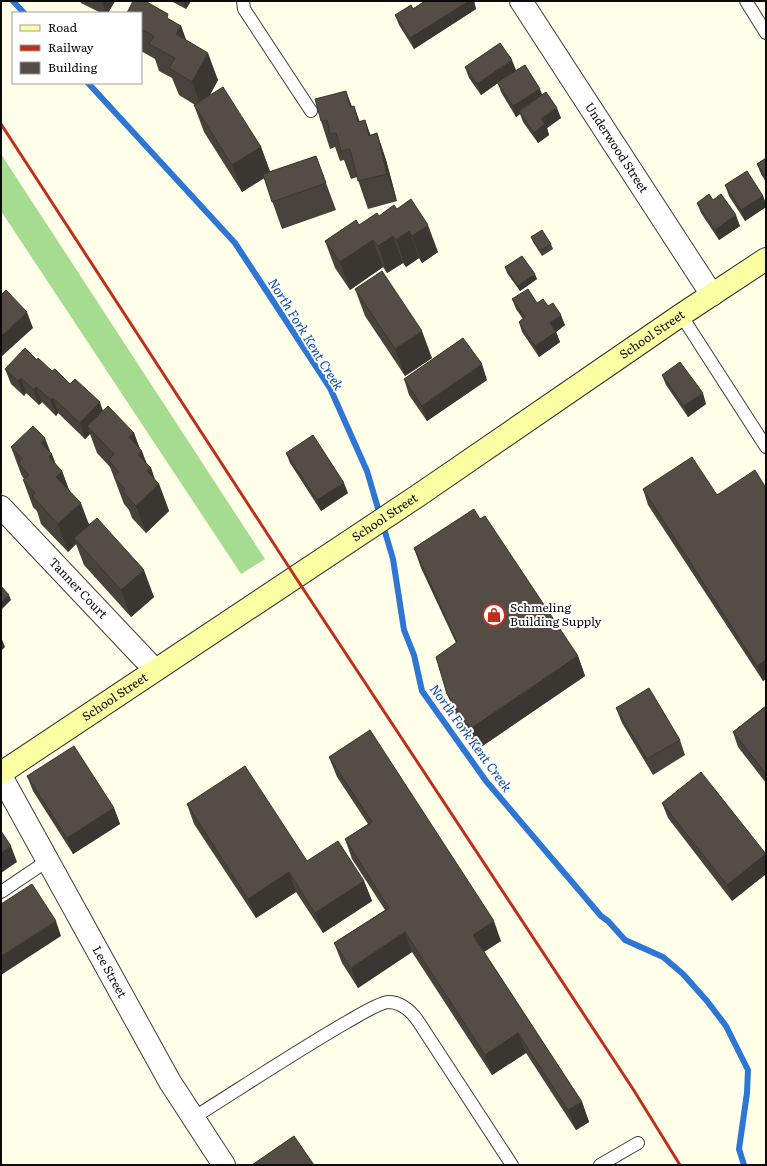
<svg xmlns="http://www.w3.org/2000/svg" width="767" height="1166" font-family="Literata,serif">
<rect width="100%" height="100%" fill="#fffee8"/>
<!-- forest -->
<path fill="#a5dc8f" d="M1,154L265,559L241,574L1,211Z"/>
<g fill="none" stroke-linecap="round" stroke-linejoin="round">
<!-- stream -->
<g stroke="#2d76d4" stroke-width="6">
<path d="M13,1L24,13"/>
<path d="M88,83L235,243L330,388L367,471L393,559L404,630L414,655L422,691L486,781L601,916L608,921L625,940L663,957L683,974L707,1001L726,1026L748,1070L747,1093L739,1149L744,1165"/>
</g>
<!-- lane casing -->
<g stroke="#3d3d3d" stroke-width="14">
<g id="lane">
<path d="M243,1L244,9L311,111"/>
<path d="M746,1L766,33"/>
<path d="M681,315L766,447"/>
<path d="M1,892L47,861"/>
<path d="M193,1118C244,1086 295,1052 347,1022C356,1017 378,1003 388,1002C401,1002 411,1011 418,1021L512,1165"/>
<path d="M600,1165L638,1143"/>
</g>
</g>
<!-- street casing -->
<g stroke="#3d3d3d" stroke-width="24">
<g id="street">
<path id="s1" d="M521,1L712,295"/>
<path id="s2" d="M1,507L155,670"/>
<path id="s3" d="M1,776L170,1082L224,1165"/>
</g>
</g>
<!-- secondary casing -->
<g stroke="#2c2c2c" stroke-width="24">
<g id="secondary">
<path id="s4" d="M1,773L419,495L681,315L766,259"/>
</g>
</g>
<!-- lane -->
<use href="#lane" stroke="#fff" stroke-width="12"/>
<!-- street -->
<use href="#street" stroke="#fff" stroke-width="22"/>
<!-- secondary -->
<use href="#secondary" stroke="#faffa3" stroke-width="22"/>
<!-- rail -->
<path stroke="#c02f1c" stroke-width="3" d="M1,124L296,578L633,1089L680,1165"/>
</g>
<!-- wall -->
<g fill="#47423c">
<path d="M80,1H115L108,13H101L81,3Z"/>
<path d="M171,1H191L186,9Z"/>
<path d="M425,1H474L476,9L414,49L399,25L395,15L413,9Z"/>
<path d="M141,13L170,20L181,26L186,40L218,80L210,95L261,147L270,172L316,156L336,210L282,229L264,178L242,192L204,132L194,105H195L179,95L172,78L159,71L155,59L141,51Z"/>
<path d="M465,67L516,70L542,95L561,118L547,128L549,135L538,143L523,122L520,114L516,117L501,92L498,83L481,95L469,78Z"/>
<path d="M346,91L352,107L354,106L359,122L365,120L370,135L377,133L386,160L397,201L368,209L357,177L351,179L344,160L340,161L335,147L330,149L321,121Z"/>
<path d="M766,158V182L761,174L757,164Z"/>
<path d="M725,185L763,196L766,204V207L745,221L729,196Z"/>
<path d="M713,200L740,226L719,240L701,213L697,203Z"/>
<path d="M397,209L438,252L422,263L419,258L406,267L403,263L387,273L383,267L350,290L335,268L325,241L379,216Z"/>
<path d="M531,237L551,244L553,249L542,256L533,242Z"/>
<path d="M505,267L537,279L520,291L507,273Z"/>
<path d="M355,289L432,358L405,376L365,316Z"/>
<path d="M512,299L537,303L548,306L565,325L556,332L560,342L539,357L522,332L519,322L523,319L516,309Z"/>
<path d="M37,360L70,384L103,410L134,433L139,447L147,464L151,468L155,480L159,484L169,511L146,533L132,518L129,510L124,504L110,467L97,453L90,434L85,439L58,413L56,416L42,402L39,405L26,393L24,396L11,384L5,369Z"/>
<path d="M662,375L706,404L688,417L666,385Z"/>
<path d="M404,379L487,380L427,421L409,395Z"/>
<path d="M11,447L51,453L52,454L56,465L62,471L69,490L89,524L154,597L131,617L84,565L76,544L68,552L41,524L37,511L33,507L23,480L24,479L22,476L21,474Z"/>
<path d="M286,453L348,493L321,511L290,463Z"/>
<path d="M766,488V679L763,681L648,505L643,489L717,495Z"/>
<path d="M480,519L578,656L585,676L478,749L455,713L447,694L456,643L421,568L414,548Z"/>
<path d="M766,706V783L738,747L733,732Z"/>
<path d="M616,708L680,740L685,755L653,775L622,723Z"/>
<path d="M329,757L501,941L484,952L582,1102L589,1122L576,1130L526,1053L492,1075L412,952L358,988L342,963L334,943L385,910L352,859L345,839L368,824L337,777Z"/>
<path d="M27,776L114,808L120,824L73,854L33,791Z"/>
<path d="M662,803L766,854V874L732,901L668,818Z"/>
<path d="M187,804L307,861L364,881L372,901L323,933L296,892L256,918L194,824Z"/>
</g>
<!-- shaded-wall -->
<g fill="#3a3631">
<path d="M102,1H115L108,13H106Z"/>
<path d="M183,1H191L186,9Z"/>
<path d="M469,1H474L476,9L414,49L410,38Z"/>
<path d="M181,26L191,53L176,34Z"/>
<path d="M208,53L218,80L202,109L192,82Z"/>
<path d="M512,60L516,70L481,95L477,84Z"/>
<path d="M540,89L544,99L519,111L520,114L516,117L513,106Z"/>
<path d="M346,91L356,118L350,107Z"/>
<path d="M354,106L364,133L358,122Z"/>
<path d="M557,108L561,118L547,128L549,135L538,143L534,133L541,119Z"/>
<path d="M365,120L375,147L369,136Z"/>
<path d="M377,133L386,160L397,201L387,174Z"/>
<path d="M261,147L271,174L242,192L232,165Z"/>
<path d="M763,196L766,204V207L745,221L741,210Z"/>
<path d="M736,215L740,226L719,240L715,230Z"/>
<path d="M428,225L438,252L422,263L412,236Z"/>
<path d="M409,231L419,258L406,267L396,240Z"/>
<path d="M393,236L403,263L387,273L378,246Z"/>
<path d="M373,240L383,267L350,290L340,262Z"/>
<path d="M535,274L537,279L520,291L518,286Z"/>
<path d="M27,312L33,328L1,357V336Z"/>
<path d="M561,315L565,325L556,332L560,342L539,357L535,346L550,323Z"/>
<path d="M422,331L432,358L405,376L395,349Z"/>
<path d="M482,364L487,380L427,421L422,406Z"/>
<path d="M21,378L26,393L24,396L18,381Z"/>
<path d="M36,387L42,402L39,405L34,390Z"/>
<path d="M703,393L706,404L688,417L684,406Z"/>
<path d="M53,398L58,413L56,416L51,400Z"/>
<path d="M100,402L105,417L87,426L90,434L85,439L80,423Z"/>
<path d="M134,433L141,452L142,451L149,470L151,468L157,486L159,484L169,511L146,533L136,506L129,437Z"/>
<path d="M45,438L59,474L62,471L72,498L66,504L41,443Z"/>
<path d="M344,483L348,493L321,511L317,500Z"/>
<path d="M81,503L91,530L74,538L76,544L68,552L58,524Z"/>
<path d="M144,570L154,597L131,617L121,590Z"/>
<path d="M9,595L11,600L1,610V602Z"/>
<path d="M1,637L5,647L1,651Z"/>
<path d="M578,656L585,676L478,749L470,729Z"/>
<path d="M766,660V679L763,681L757,666Z"/>
<path d="M114,808L120,824L73,854L67,838Z"/>
<path d="M11,846L17,862L1,873V853Z"/>
<path d="M766,854V874L732,901L727,885Z"/>
<path d="M289,872L296,892L256,918L248,899Z"/>
<path d="M364,881L372,901L323,933L315,913Z"/>
<path d="M56,921L61,936L1,975V956Z"/>
<path d="M494,921L501,941L480,954L473,935Z"/>
<path d="M405,932L412,952L358,988L351,968Z"/>
<path d="M518,1033L526,1053L492,1075L485,1055Z"/>
<path d="M582,1102L589,1122L576,1130L568,1110Z"/>
</g>
<!-- building -->
<g fill="#534d46" stroke="#3a3631">
<path d="M133,1H145L168,14L167,18L181,26L176,34L208,53L192,82L169,68L175,58L149,44L154,36L141,29V13H127Z"/>
<path d="M425,1H469L410,38L395,15L411,5L413,9Z"/>
<path d="M500,43L512,60L477,84L465,67Z"/>
<path d="M525,65L540,89L513,106L497,82Z"/>
<path d="M223,87L261,147L232,165L194,105Z"/>
<path d="M346,91L350,107L354,106L358,122L365,120L369,136L377,133L387,174L358,181L350,149L341,151L336,133L330,134L327,120L321,121L315,99Z"/>
<path d="M546,92L557,108L541,119L545,124L534,133L519,111Z"/>
<path d="M316,156L326,183L272,202L263,174Z"/>
<path d="M766,158V177L757,164Z"/>
<path d="M747,171L763,196L741,210L725,185Z"/>
<path d="M709,194L713,200L721,194L736,215L715,230L697,203Z"/>
<path d="M411,199L428,225L412,236L409,231L396,240L393,236L378,246L373,240L340,262L325,241L356,220L359,225L377,213L379,216L394,205L397,209Z"/>
<path d="M542,230L551,244L540,251L531,237Z"/>
<path d="M522,256L535,274L518,286L505,267Z"/>
<path d="M382,271L422,331L395,349L355,289Z"/>
<path d="M528,289L537,303L543,299L548,306L553,303L561,315L550,323L556,332L535,346L519,322L525,317L512,299Z"/>
<path d="M6,290L27,312L1,336V295Z"/>
<path d="M463,338L482,364L422,406L404,379Z"/>
<path d="M25,348L37,360L38,358L52,371L55,369L70,384L75,379L100,402L80,423L53,398L51,400L36,387L34,390L21,378L18,381L5,369Z"/>
<path d="M680,362L703,393L684,406L662,375Z"/>
<path d="M108,406L134,433L129,437L142,451L138,455L151,468L147,471L159,484L136,506L122,491L125,489L114,477L119,472L108,460L114,454L87,426Z"/>
<path d="M33,426L45,438L41,443L52,454L49,457L62,471L56,477L81,503L58,524L32,496L35,493L23,480L29,475L18,463L22,459L11,447Z"/>
<path d="M313,435L344,483L317,500L286,453Z"/>
<path d="M692,457L717,495L755,470L766,488V660L757,666L643,489Z"/>
<path d="M474,509L480,519L485,516L578,656L470,729L447,694L436,657L457,642L414,548Z"/>
<path d="M97,518L144,570L121,590L74,538Z"/>
<path d="M1,586L9,595L1,602Z"/>
<path d="M649,688L680,740L647,759L616,708Z"/>
<path d="M766,706V774L733,732Z"/>
<path d="M370,730L494,921L473,935L582,1102L568,1110L518,1033L485,1055L405,932L351,968L334,943L389,908L345,839L372,822L329,757Z"/>
<path d="M74,746L114,808L67,838L27,776Z"/>
<path d="M245,766L307,861L338,841L364,881L315,913L289,872L248,899L187,804Z"/>
<path d="M701,772L766,854L727,885L662,803Z"/>
<path d="M1,831L11,846L1,853Z"/>
<path d="M32,884L56,921L1,956V904Z"/>
<path d="M294,1136L314,1165H252Z"/>
</g>
<!-- icons -->
<defs>
<g id="shop-ring" transform="scale(1.15)"><circle r="9.5" fill="#fff" stroke="#c02f1c" stroke-width="1.5"/><path d="M-5-2.5h2.3a2.7 3.5 0 0 1 5.4 0H5L5.5 6h-11ZM-1.5-2.5h3a1.5 2.3 0 0 0-3 0Z" fill="#c02f1c"/></g>
</defs>
<g fill-rule="evenodd">
<use href="#shop-ring" x="494" y="615"/>
</g>
<g text-anchor="middle" stroke-width="4" stroke-linejoin="round" paint-order="stroke">
<!-- street labels -->
<g font-size="12" fill="#0a0a0a" stroke="#fff">
<text dy="4" stroke="none"><textPath href="#s1" startOffset="175">Underwood Street</textPath></text>
<text dy="4" stroke="none"><textPath href="#s4" startOffset="785">School Street</textPath></text>
<text dy="4" stroke="none"><textPath href="#s4" startOffset="461">School Street</textPath></text>
<text dy="4" stroke="none"><textPath href="#s2" startOffset="112">Tanner Court</textPath></text>
<text dy="4" stroke="none"><textPath href="#s4" startOffset="137">School Street</textPath></text>
<text dy="4" stroke="none"><textPath href="#s3" startOffset="224">Lee Street</textPath></text>
</g>
<!-- poi labels -->
<g font-size="12" fill="#0a0a0a" stroke="#fff" text-anchor="start">
<text x="510" y="612">Schmeling<tspan x="510" dy="14">Building Supply</tspan></text>
</g>
<!-- water labels -->
<g font-size="13" font-style="italic" fill="#0f49a1" stroke="#fff">
<text transform="translate(306 334) rotate(58)" y="5">North Fork Kent Creek</text>
<text transform="translate(471 738) rotate(54)" y="5">North Fork Kent Creek</text>
</g>
</g>
<!-- border -->
<rect width="767" height="1166" fill="none" stroke="#0a0a0a" stroke-width="4"/>
<!-- legend -->
<rect x="12" y="12" width="130" height="72" fill="#ffffff" stroke="#9d9d9d"/>
<rect x="20" y="25" width="20" height="6" fill="#faffa3" stroke="#9d9d9d"/>
<text x="48" y="32" font-size="12" fill="#0a0a0a">Road</text>
<rect x="20" y="45" width="20" height="6" fill="#c02f1c" stroke="#9d9d9d"/>
<text x="48" y="52" font-size="12" fill="#0a0a0a">Railway</text>
<rect x="20" y="62" width="20" height="12" fill="#534d46" stroke="#9d9d9d"/>
<text x="48" y="72" font-size="12" fill="#0a0a0a">Building</text>
</svg>
